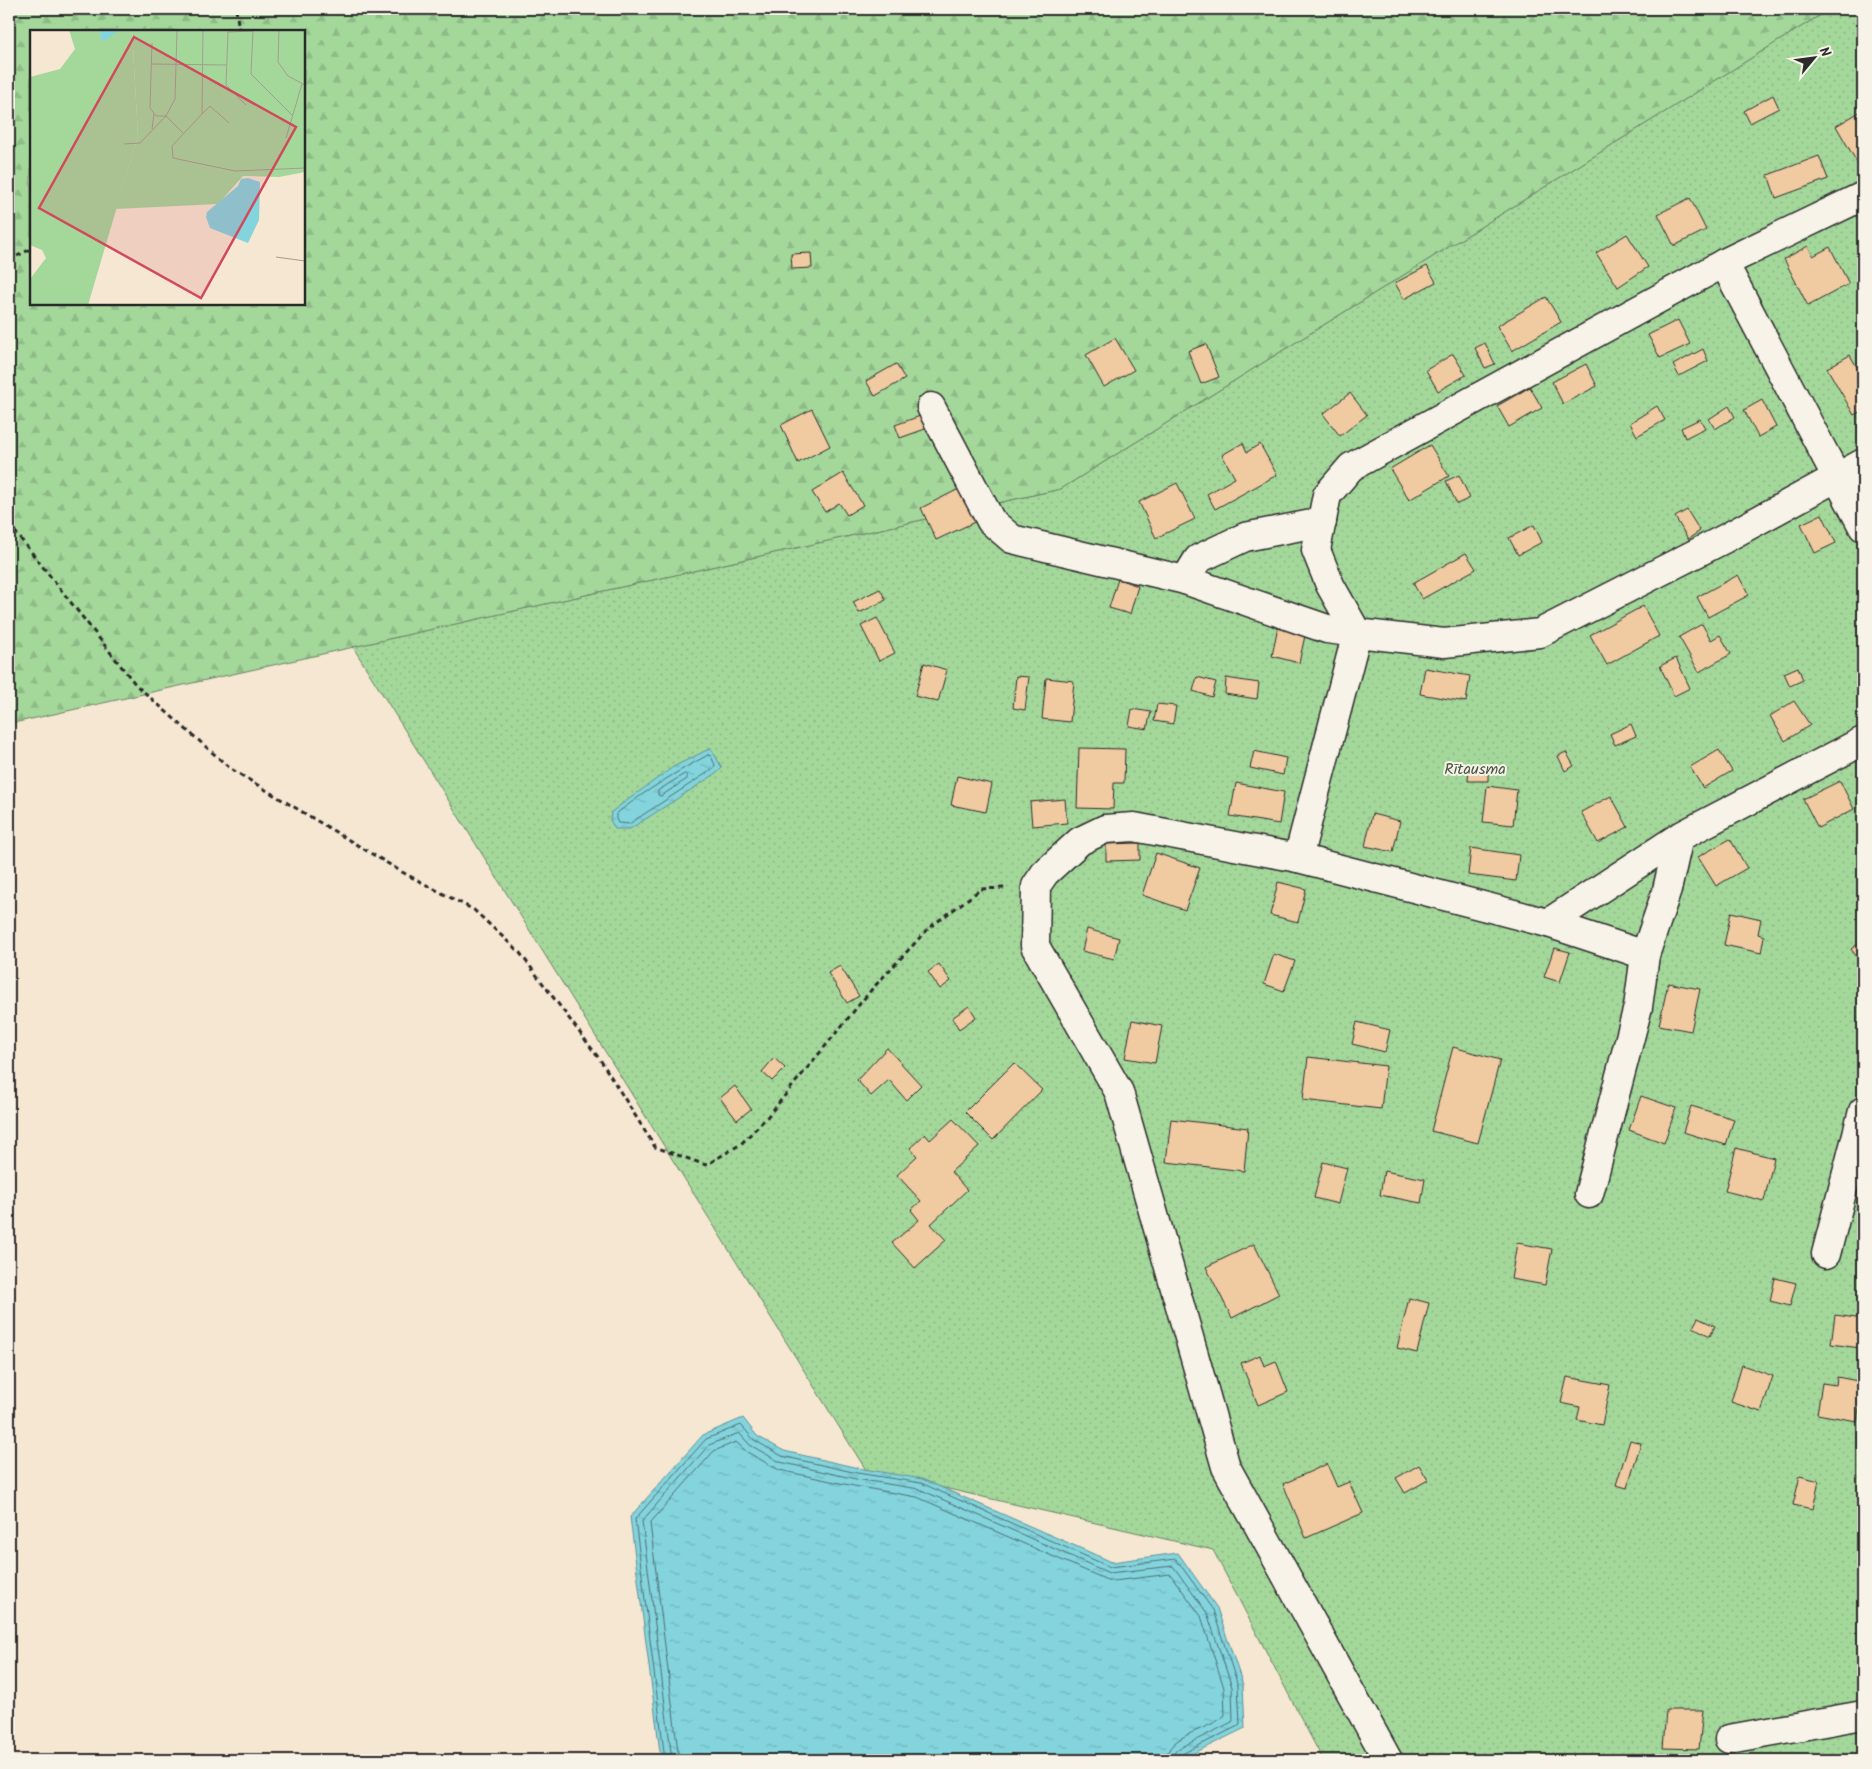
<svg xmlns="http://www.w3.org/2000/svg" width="1872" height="1769" font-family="Kalam,sans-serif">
<defs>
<pattern id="forest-firs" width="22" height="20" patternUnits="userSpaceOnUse" patternTransform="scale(1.25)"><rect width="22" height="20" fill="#a4d89b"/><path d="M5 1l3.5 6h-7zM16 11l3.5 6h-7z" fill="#8dba86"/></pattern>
<pattern id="garden-dots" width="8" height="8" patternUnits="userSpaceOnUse" patternTransform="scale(1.25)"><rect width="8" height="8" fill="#a4d89b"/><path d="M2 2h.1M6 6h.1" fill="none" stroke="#8dba86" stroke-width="1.8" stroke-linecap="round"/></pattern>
<pattern id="water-ripples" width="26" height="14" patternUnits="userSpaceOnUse" patternTransform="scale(1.25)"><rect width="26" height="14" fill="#83d4dd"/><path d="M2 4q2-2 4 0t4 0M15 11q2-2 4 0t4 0" fill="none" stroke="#71b6be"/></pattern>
</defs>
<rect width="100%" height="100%" fill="#f5e7d2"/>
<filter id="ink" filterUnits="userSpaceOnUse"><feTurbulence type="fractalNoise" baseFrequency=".02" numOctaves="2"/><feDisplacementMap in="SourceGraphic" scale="10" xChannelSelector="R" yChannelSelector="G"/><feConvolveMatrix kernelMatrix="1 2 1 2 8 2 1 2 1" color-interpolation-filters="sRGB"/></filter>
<g filter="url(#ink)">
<!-- forest -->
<path fill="url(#forest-firs)" stroke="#688263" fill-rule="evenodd" d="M9,9H1830L1061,489L9,724ZM31,31H304V304H31Z"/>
<!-- garden -->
<path fill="url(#garden-dots)" stroke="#688263" d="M1830,9H1863V1760H1323L1213,1550L866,1470L353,647L1061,489Z"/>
<!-- water -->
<g fill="url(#water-ripples)" stroke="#609096">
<path d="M711,748L722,768L717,773L630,829H615L610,820L611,812L673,767Z"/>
<path d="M743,1418L757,1436L784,1451L858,1468L922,1479L1112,1562L1178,1553L1217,1608L1243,1685L1245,1728L1180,1760H661L630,1517L703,1435Z"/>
</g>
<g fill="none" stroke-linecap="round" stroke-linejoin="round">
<!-- shore -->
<g stroke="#4e6f72" stroke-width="1">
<path d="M708,755L711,756L715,765L713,769L629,824L618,823L616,819V814C645,791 676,772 708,755Z"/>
<path d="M685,774L687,776V779L661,796L658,795V791Z"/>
<path d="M665,1760L635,1519L706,1439L741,1425L754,1440L782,1456L857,1473L921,1483L1110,1567L1176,1559L1213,1610L1238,1686L1240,1723L1238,1726L1182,1754L1179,1760"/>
<path d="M672,1760L642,1521L709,1445L739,1433L750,1445L780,1462L856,1479L919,1489L1109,1573L1173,1566L1207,1613L1232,1687L1233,1720L1232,1722L1178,1749L1174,1753L1173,1760"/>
<path d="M679,1760L650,1523L714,1451L736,1442L747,1452L779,1470L854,1486L917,1497L1107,1580L1114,1581L1170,1574L1201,1616L1224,1688L1225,1715C1210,1731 1167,1733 1166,1760"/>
</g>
</g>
<!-- building -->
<g fill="#f0caa0" stroke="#2b2b2b">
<path d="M1773,95L1779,108L1750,123L1744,111Z"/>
<path d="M1863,110V164L1859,166L1836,126Z"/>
<path d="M1819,156L1828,179L1776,198L1768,175Z"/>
<path d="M1690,198L1706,230L1674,246L1658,214Z"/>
<path d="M1627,234L1648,267L1618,287L1596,253Z"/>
<path d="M1808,246L1813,256L1830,247L1849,284L1808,306L1784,259Z"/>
<path d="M811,253L812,268L792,269L791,254Z"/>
<path d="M1427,266L1436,282L1404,299L1395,283Z"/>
<path d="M1546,297L1561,322L1512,351L1497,326Z"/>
<path d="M1678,320L1690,344L1660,358L1648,335Z"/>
<path d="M1115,338L1134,370L1104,387L1086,355Z"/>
<path d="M1485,343L1495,364L1485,368L1475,348Z"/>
<path d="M1863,343V358L1858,346Z"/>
<path d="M1206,344L1219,377L1201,384L1188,351Z"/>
<path d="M1703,349L1708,361L1679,376L1673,365Z"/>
<path d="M1453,354L1466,375L1438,391L1426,370Z"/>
<path d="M1850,355L1863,378V410L1854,415L1827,368Z"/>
<path d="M896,364L905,379L875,396L866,381Z"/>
<path d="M1586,364L1597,386L1563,404L1552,382Z"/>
<path d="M1530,387L1542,408L1509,427L1497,406Z"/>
<path d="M1350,393L1367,415L1340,436L1323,414Z"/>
<path d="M1762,400L1776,427L1758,437L1744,410Z"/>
<path d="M1657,406L1665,420L1637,436L1630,423Z"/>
<path d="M1729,406L1735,417L1715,429L1709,419Z"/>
<path d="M812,409L830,446L798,463L781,425Z"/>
<path d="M923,415L928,428L900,438L895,425Z"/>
<path d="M1700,419L1705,428L1685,438L1681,428Z"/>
<path d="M1243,443L1247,452L1260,444L1277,475L1215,509L1207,494L1235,478L1222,455Z"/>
<path d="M1430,445L1449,476L1409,500L1390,469Z"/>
<path d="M843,473L863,505L847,515L839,503L825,512L812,492Z"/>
<path d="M1459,475L1470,498L1457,504L1446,481Z"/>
<path d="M1177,483L1195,519L1156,538L1139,502Z"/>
<path d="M963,487L979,520L936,540L921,508Z"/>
<path d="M1687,510L1700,531L1688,539L1675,517Z"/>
<path d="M1822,514L1836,543L1815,553L1801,524Z"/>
<path d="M1534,525L1542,542L1518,555L1509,538Z"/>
<path d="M1466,553L1476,569L1422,599L1413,583Z"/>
<path d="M1738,575L1749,595L1708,617L1697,597Z"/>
<path d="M1118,579L1138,586L1130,614L1109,608Z"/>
<path d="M880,589L886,600L859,613L853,602Z"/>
<path d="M1643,606L1659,636L1607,665L1590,635Z"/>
<path d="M877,618L895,653L879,661L861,626Z"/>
<path d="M1702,624L1711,640L1720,635L1731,654L1699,672L1679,637Z"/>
<path d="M1278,626L1306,631L1299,663L1272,656Z"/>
<path d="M1676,658L1690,688L1674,696L1660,666Z"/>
<path d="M924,663L947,670L938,702L915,696Z"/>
<path d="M1798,667L1803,680L1790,686L1784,673Z"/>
<path d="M1425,668L1470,676L1466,702L1420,694Z"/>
<path d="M1016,676L1029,677L1025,710L1013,708Z"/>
<path d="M1197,677L1216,682L1212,697L1193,691Z"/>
<path d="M1046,678L1074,681L1070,722L1042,719Z"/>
<path d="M1226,678L1259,683L1257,699L1225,694Z"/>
<path d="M1794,701L1810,725L1785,741L1770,716Z"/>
<path d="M1157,704L1176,706L1173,724L1154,721Z"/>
<path d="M1132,709L1151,712L1147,729L1129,726Z"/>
<path d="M1631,724L1636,736L1615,745L1610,734Z"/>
<path d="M1079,748L1125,749L1124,783H1114L1113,809L1077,808Z"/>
<path d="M1719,750L1732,771L1703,788L1690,767Z"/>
<path d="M1254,751L1286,758L1283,775L1250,768Z"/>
<path d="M1566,752L1574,766L1565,771L1558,756Z"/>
<path d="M1469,765H1488V781H1468Z"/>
<path d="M957,776L992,784L986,812L951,805Z"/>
<path d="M1840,781L1854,809L1818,828L1803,799Z"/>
<path d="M1236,783L1284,792L1279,824L1230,816Z"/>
<path d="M1487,786L1517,790L1513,825L1483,822Z"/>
<path d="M1611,796L1628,827L1598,843L1581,812Z"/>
<path d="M1065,799L1067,823L1032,826L1030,802Z"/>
<path d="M1372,814L1400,821L1393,852L1365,846Z"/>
<path d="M1730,839L1747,868L1716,886L1698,857Z"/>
<path d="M1140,843V860L1106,861V844Z"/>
<path d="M1471,848L1519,855L1516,881L1468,875Z"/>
<path d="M1156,853L1200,868L1185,910L1142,895Z"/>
<path d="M1278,882L1306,889L1298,922L1270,915Z"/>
<path d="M1731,912L1761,919L1758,934L1764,936L1761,953L1724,945Z"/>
<path d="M1087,929L1119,938L1114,959L1082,951Z"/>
<path d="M1863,940V966L1851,949Z"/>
<path d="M1554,948L1570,952L1560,982L1544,977Z"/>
<path d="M1274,954L1295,961L1284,991L1264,984Z"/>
<path d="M939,964L951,981L940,989L928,972Z"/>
<path d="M840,966L859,996L847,1003L828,973Z"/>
<path d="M1668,983L1700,989L1691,1031L1659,1025Z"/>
<path d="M969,1006L976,1017L959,1029L952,1018Z"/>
<path d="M1132,1020L1162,1026L1155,1063L1125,1058Z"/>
<path d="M1357,1022L1390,1030L1385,1052L1352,1044Z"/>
<path d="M1453,1047L1500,1060L1478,1143L1431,1131Z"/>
<path d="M887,1048L921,1085L906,1100L889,1080L871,1096L857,1080Z"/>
<path d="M1308,1057L1386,1066L1381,1109L1303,1100Z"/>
<path d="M774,1058L785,1068L772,1081L762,1072Z"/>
<path d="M1014,1063L1042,1090L993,1140L965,1112Z"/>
<path d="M735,1086L751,1109L737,1120L720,1098Z"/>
<path d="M1641,1096L1676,1108L1664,1143L1629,1130Z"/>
<path d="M1691,1106L1734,1119L1726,1145L1683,1132Z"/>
<path d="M953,1119L979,1146L951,1172L967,1190L931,1224L946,1240L915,1268L892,1243L919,1220L911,1210L921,1201L897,1175L917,1156L910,1148L925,1134L930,1140Z"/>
<path d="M1171,1119L1248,1128L1244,1171L1166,1162Z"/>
<path d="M1736,1148L1774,1158L1764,1201L1725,1191Z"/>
<path d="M1323,1162L1347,1168L1338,1204L1314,1198Z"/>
<path d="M1384,1171L1425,1179L1421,1203L1380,1195Z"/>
<path d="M1517,1243L1552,1249L1545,1285L1511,1279Z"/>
<path d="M1254,1244L1279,1294L1232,1318L1206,1267Z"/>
<path d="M1775,1278L1796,1283L1790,1306L1770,1301Z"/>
<path d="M1409,1298L1429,1303L1417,1353L1397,1348Z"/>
<path d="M1835,1315L1863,1319L1860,1348L1831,1344Z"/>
<path d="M1698,1318L1715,1326L1710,1336L1693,1327Z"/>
<path d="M1260,1355L1264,1366L1276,1361L1288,1392L1258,1405L1241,1363Z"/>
<path d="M1742,1365L1773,1376L1761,1412L1731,1402Z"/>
<path d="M1567,1377L1610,1385L1602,1425L1577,1420L1580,1407L1561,1403Z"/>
<path d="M1837,1377L1863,1382L1857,1421L1817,1414L1822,1383L1836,1385Z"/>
<path d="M1630,1440L1641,1443L1627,1488L1616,1485Z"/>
<path d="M1327,1464L1337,1487L1349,1482L1363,1513L1306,1538L1283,1484Z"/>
<path d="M1419,1465L1428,1480L1405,1493L1396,1478Z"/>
<path d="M1800,1476L1819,1481L1813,1509L1793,1505Z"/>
<path d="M1666,1710H1703L1699,1749L1663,1748Z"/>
</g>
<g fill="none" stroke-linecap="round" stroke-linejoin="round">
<!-- minor casing -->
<g stroke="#2b2b2b" stroke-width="31">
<g id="minor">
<path d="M1863,196L1724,263L1351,467L1327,495L1316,550L1330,585L1357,633L1444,643L1540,633L1724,539L1863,463"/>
<path d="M1724,263L1863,527"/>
<path d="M931,407L991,521L1012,539L1185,580L1327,629L1357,633L1298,858"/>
<path d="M1185,580L1198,559L1245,537L1322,522"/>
<path d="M1645,955L1667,890L1679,837"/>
<path d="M1589,1194L1638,1007L1645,955L1548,923L1679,837L1863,741"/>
<path d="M1826,1254L1863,1111"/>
<path d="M1729,1739L1863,1715"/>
<path d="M1388,1760L1226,1467L1119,1092L1035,946L1036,886L1045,873L1080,841L1105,829L1134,827L1298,858L1548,923"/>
</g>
</g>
<!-- path -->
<g stroke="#2b2b2b" stroke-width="3" stroke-dasharray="5 4" stroke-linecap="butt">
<path d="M236,9L239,31"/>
<path d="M9,260L31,249"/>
<path d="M9,524L136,685L231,769L402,872L474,910L520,953L601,1061L655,1147L706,1165L741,1144L768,1116L872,989L929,928L981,889L1005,888"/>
</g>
<!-- minor -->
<use href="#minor" stroke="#f7f3e8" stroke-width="28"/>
</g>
</g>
<g text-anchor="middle" stroke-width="4" stroke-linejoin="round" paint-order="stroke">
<!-- park labels -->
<g font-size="16" fill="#495647" stroke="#f7f3e8">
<text x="1475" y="774">Rītausma</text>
</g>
</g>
<!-- overview -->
<g transform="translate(30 30)">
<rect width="275" height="275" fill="#f5e7d2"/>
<path d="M39,0H102L108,106L58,275H0V249L16,228L12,220L0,215V47L30,39L45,19Z" fill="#a4d89b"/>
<path d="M102,0H275V142L249,147L213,146L188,174L86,179L108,106Z" fill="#a4d89b"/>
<path d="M70,0H89L75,11L71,9ZM218,148L230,152L229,190L218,213L180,198L176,187L177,182L208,156L211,149Z" fill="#83d4dd"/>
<path fill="none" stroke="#a49c8f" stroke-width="1" d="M173,0L172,84L180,76L199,93M223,0L221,44L263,86M249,0L248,32L258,46L275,55M275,6V27M122,13L120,78L126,86H136L145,69L147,0M121,34L196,35M216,75L196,55L198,2L223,1M172,84L142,116L143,128L205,141L275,138M122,99L124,84M256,108L272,54M94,114L110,113L136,86L153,103M246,227L275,231"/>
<path fill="#d1495b" fill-opacity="0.15" stroke="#d1495b" stroke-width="2.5" d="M104,7L266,97L171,268L9,178Z"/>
<rect width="275" height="275" fill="none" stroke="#2b2b2b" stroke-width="2.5"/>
</g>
<!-- margin -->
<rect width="1872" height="1769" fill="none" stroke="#f7f3e8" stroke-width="30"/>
<rect x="15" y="15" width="1842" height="1739" fill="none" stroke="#2b2b2b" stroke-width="2" filter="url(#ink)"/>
<!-- north arrow -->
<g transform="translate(1814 58) rotate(61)" stroke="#f7f3e8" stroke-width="4" paint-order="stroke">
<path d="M0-4L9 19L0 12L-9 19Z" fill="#2b2b2b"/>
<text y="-8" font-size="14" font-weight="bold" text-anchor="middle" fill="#2b2b2b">N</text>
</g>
</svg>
